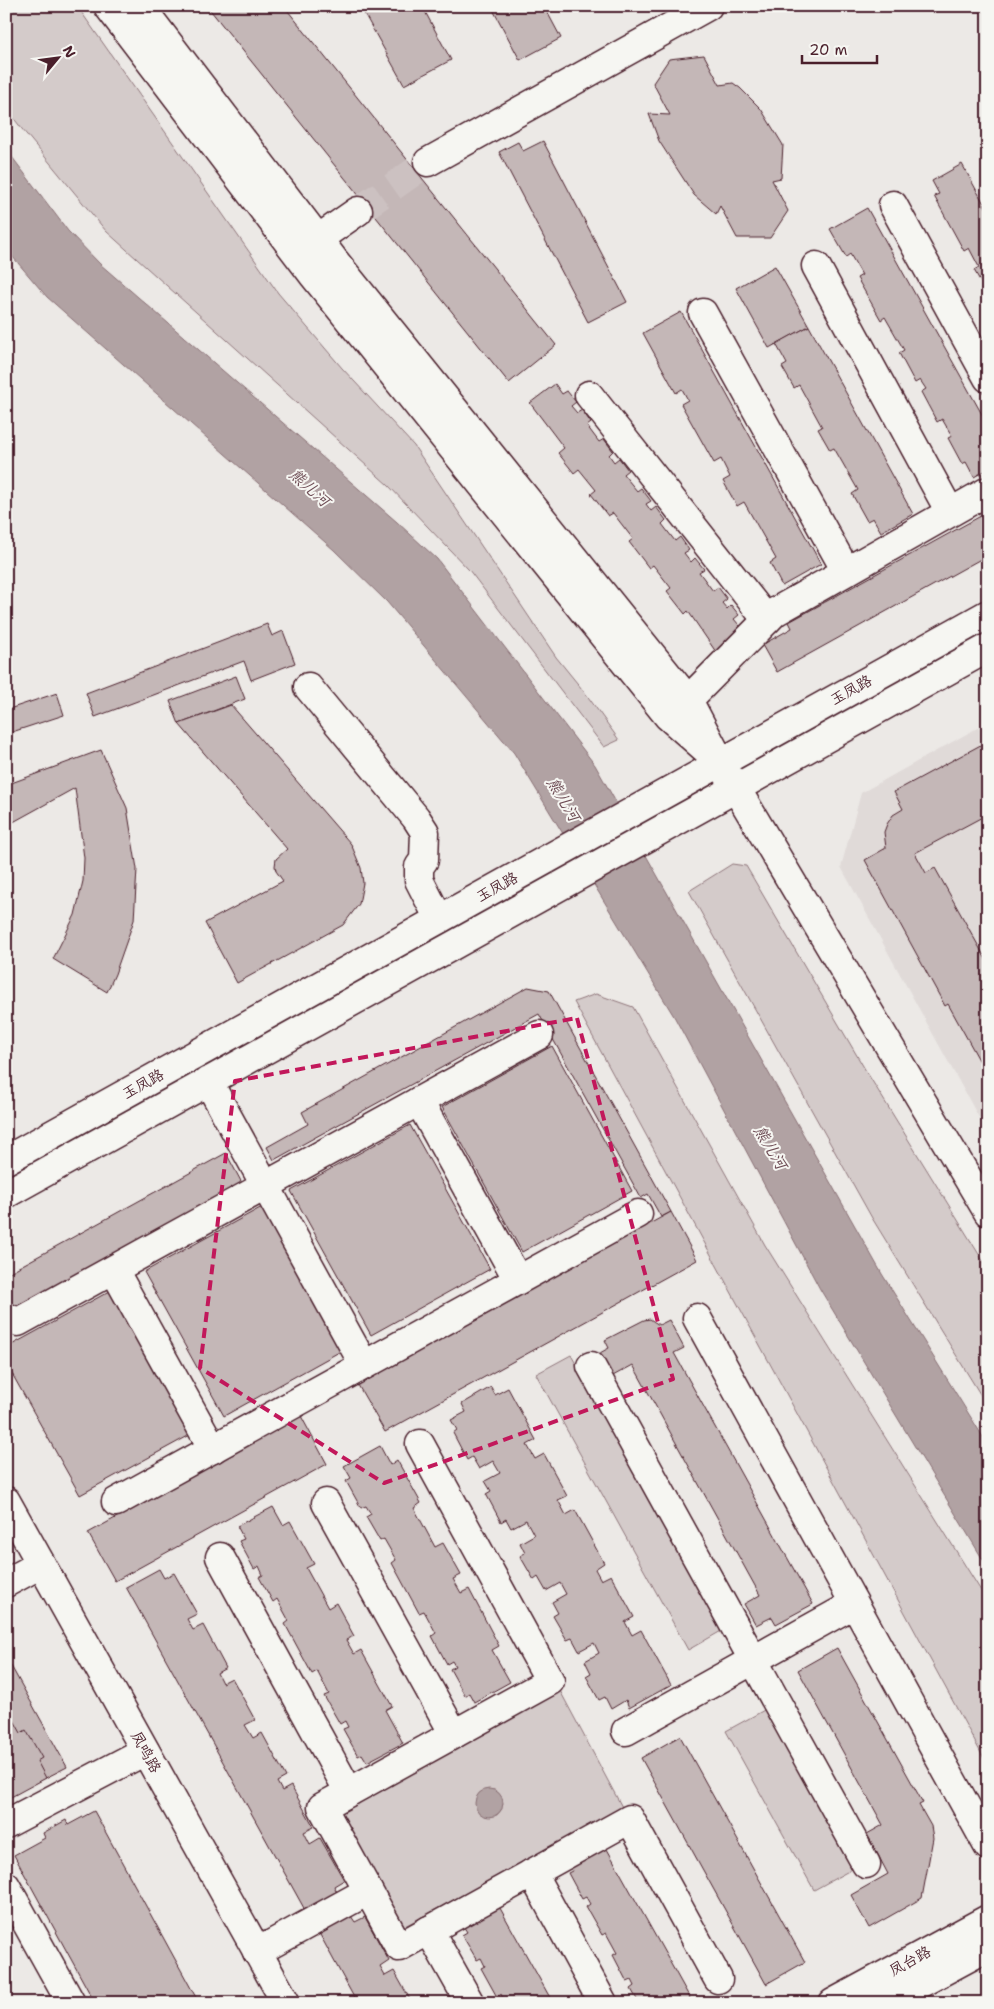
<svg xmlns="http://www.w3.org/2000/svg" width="994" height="2009" font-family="'Shantell Sans','LXGW WenKai TC',sans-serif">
<rect width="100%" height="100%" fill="#ece9e6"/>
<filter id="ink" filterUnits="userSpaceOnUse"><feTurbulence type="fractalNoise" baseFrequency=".02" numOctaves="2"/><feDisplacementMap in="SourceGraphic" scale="10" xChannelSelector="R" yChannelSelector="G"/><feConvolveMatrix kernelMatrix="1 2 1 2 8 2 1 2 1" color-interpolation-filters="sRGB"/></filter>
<g filter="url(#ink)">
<!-- built -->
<path fill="#e0dad8" d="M988,722V1134L841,867L861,793Z"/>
<!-- green -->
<g fill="#d4cbca" stroke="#8f757a" fill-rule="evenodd">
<path d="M6,6H77L278,293L342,368L414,446L556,657L586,694L619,740L604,747L469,570L388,485L106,231L22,129L6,108Z"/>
<path d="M732,864L746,866L866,1071L988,1269V1407L872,1218L689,891Z"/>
<path d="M596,994L633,1007L765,1245L988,1602V1766L574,1002Z"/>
<path d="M571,1355L723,1630L688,1650L536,1374Z"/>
<path d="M558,1687L623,1809L403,1927L337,1805ZM486,1790H494L502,1809L497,1815L490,1817L480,1793Z"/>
<path d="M768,1708L856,1867L814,1890L726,1731Z"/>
</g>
<!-- water -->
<g fill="#b1a2a3" stroke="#886e73">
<path d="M6,149L68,231L100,264L397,522L437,559L595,765L882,1274L988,1445V1568L820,1289L675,1018L514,753L387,602L334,550L47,297L6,249Z"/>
<circle cx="489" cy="1803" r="14"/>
</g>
<!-- building -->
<g fill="#c4b7b7" stroke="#4a1f2b">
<path d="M207,6H284L556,345L509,383Z"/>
<path d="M360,6H422L451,60L404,85Z"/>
<path d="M491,6H544L561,38L520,60Z"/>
<path d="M704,55L720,85L733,83L740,88L761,109L783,145L781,178L772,180L788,211L770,238H737L720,206L716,214L694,195L659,141L649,114L670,115L653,83L669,59Z"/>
<path d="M543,141L627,302L588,322L499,152L518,142L523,151Z"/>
<path d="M962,164L988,211V295L974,270L979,267L969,248L964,251L934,196L939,194L932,181Z"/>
<path d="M867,208L988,425V469L974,477L966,462L962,464L948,438L952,436L942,419L937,422L921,392L926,389L920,380L915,383L899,353L904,350L885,317L881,320L857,278L862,275L850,254L846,257L830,229Z"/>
<path d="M775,266L809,326L769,348L736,288Z"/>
<path d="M681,312L821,564L782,586L770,563L776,559L744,502L737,506L723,481L730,477L721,459L714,463L681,404L688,400L682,389L676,393L643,333Z"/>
<path d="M809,326L913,514L881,532L873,518L867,521L852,494L858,490L834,448L830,450L818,429L822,427L799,385L794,388L782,367L787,364L776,344Z"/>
<path d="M555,384L562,394L567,391L576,402L571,406L577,413L582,410L591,423L587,426L599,442L604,439L613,451L609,455L614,462L619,458L628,470L623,474L637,491L641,488L651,501L646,504L651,511L656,507L666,520L662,524L675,541L680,537L689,550L684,553L691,562L695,558L704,569L699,572L713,591L718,587L727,599L722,603L727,609L731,605L739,615L734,619L744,631L716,652L688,611L685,614L667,591L671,588L653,565L649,568L629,542L633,539L613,513L608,516L591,494L596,490L579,469L574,473L558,453L564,448L530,403Z"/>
<path d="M988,512V555L777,672L762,645L792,628L789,622Z"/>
<path d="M267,624L272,636L283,631L295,663L251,680L244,661L95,717L86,693Z"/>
<path d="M236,676L245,699L179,724L170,701Z"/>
<path d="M57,693L64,715L6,734V710Z"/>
<path d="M231,705L351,844L361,868L363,883L359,904L343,925L237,983L205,923L283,881L276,871L275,866L276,859L287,849L179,724Z"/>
<path d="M988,741V814L915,853L926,873L935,868L988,963V1076L948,1004L945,1006L865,860L886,848L884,832L887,824L893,815L903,809L894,792Z"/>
<path d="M101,750L127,808L137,869L134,920L115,974L107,992L53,959L75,915L83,881L84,858L75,788L6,826V785Z"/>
<path d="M528,987L549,991L671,1212L661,1217L648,1194L641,1198L539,1014L274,1160L267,1147L308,1124L302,1112Z"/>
<path d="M552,1046L632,1191L522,1252L442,1107Z"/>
<path d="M410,1125L490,1269L371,1335L291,1191Z"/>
<path d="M226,1153L243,1185L14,1311L6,1297V1274Z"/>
<path d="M262,1207L341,1351L224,1416L144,1272Z"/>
<path d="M671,1212L697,1260L385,1432L358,1385Z"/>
<path d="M110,1291L190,1435L80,1495L6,1363V1348Z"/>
<path d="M650,1319L659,1325L669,1320L684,1348L674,1353L813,1604L776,1624L772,1617L756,1625L744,1604L760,1595L633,1365L611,1377L598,1354L609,1348L605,1340L644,1320Z"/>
<path d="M491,1387L495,1395L508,1388L536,1440L527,1445L535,1459L544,1454L567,1496L558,1500L566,1515L575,1510L604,1563L595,1569L601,1580L611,1575L634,1617L625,1622L632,1635L641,1630L671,1685L629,1708L626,1700L611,1709L605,1697L599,1700L586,1676L591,1673L585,1661L599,1653L594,1643L579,1651L572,1638L567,1640L553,1616L558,1613L552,1602L566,1594L560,1583L546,1591L538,1577L534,1580L520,1556L525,1553L520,1543L534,1535L526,1520L511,1528L506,1519L501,1522L486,1494L491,1491L485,1481L500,1473L493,1461L479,1469L472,1457L467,1460L453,1433L457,1430L451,1420L466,1412L462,1404Z"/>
<path d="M301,1416L327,1464L115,1581L88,1533Z"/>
<path d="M380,1446L390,1465L397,1460L421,1503L414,1508L435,1547L443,1543L461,1575L453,1579L461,1593L469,1589L499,1646L492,1650L510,1682L474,1702L469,1693L465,1696L450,1669L455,1666L452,1661L447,1664L432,1636L436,1633L424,1611L419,1613L392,1563L396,1560L384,1539L380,1541L366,1517L371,1514L366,1506L361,1508L346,1481L351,1478L344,1466Z"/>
<path d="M273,1507L283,1525L290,1521L314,1564L306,1568L328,1608L336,1603L354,1636L346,1640L354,1654L361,1650L392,1706L385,1710L403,1743L367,1762L362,1754L358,1756L343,1729L348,1727L345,1721L340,1724L324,1696L329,1694L317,1671L312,1674L285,1624L289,1621L277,1599L273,1602L259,1577L263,1575L259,1566L254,1569L239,1541L244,1539L237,1526Z"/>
<path d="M159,1569L164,1578L174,1573L197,1614L187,1619L193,1630L203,1625L226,1668L217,1673L222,1683L232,1678L255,1720L245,1725L253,1738L262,1733L286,1777L277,1782L282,1791L291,1786L314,1827L304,1832L310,1844L320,1838L344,1880L334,1886L337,1892L305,1910L126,1587Z"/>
<path d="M837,1648L923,1803L919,1805L931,1826L933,1838L922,1898L869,1928L851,1895L888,1874L867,1834L883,1825L798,1670Z"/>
<path d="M6,1657L67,1767L32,1785L6,1738Z"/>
<path d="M6,1706L21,1733L26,1730L42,1758L37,1761L46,1778L11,1797L6,1789Z"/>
<path d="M680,1736L805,1962L766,1984L641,1758Z"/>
<path d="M94,1811L199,2003H95L14,1855L45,1838L43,1833L66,1820L68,1825Z"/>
<path d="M602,1840L691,2000L686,2003H639L631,1989L635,1986L632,1980L627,1982L613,1955L617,1953L606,1933L602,1935L586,1907L590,1904L586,1897L582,1899L568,1873L572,1871L566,1860Z"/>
<path d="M496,1901L553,2003H505L501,1994L497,1997L481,1968L485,1966L481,1958L477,1960L462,1935L467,1932L460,1921Z"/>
<path d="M351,1916L355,1922L365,1917L389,1961L380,1967L385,1976L394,1971L412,2003H357L319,1933Z"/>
</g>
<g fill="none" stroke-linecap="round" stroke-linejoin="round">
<!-- minor-tunnel -->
<path stroke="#ccc1c1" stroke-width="28" stroke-dasharray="28 14" stroke-linecap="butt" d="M358,211L428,162"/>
<!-- minor casing -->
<g stroke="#4a1f2b" stroke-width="31">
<g id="minor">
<path d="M108,6L314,276L668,716L709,752"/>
<path d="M140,6L334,260L688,700L721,763L988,1212"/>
<path d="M428,162L708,6"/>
<path d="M893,205L988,378"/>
<path d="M318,239L358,211"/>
<path d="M816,266L950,512"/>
<path d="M703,313L846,571"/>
<path d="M589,395L767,620"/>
<path d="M308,687L416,818L425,832L424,860L419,867V880L439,919"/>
<path d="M688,700L775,612L988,491"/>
<path d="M208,1081L364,1365"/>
<path d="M419,1101L518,1280"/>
<path d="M6,1160L988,614"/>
<path d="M6,1194L988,648"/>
<path d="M114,1270L213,1449"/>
<path d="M6,1317L18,1322L539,1035"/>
<path d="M697,1318L988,1846"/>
<path d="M591,1366L866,1864"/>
<path d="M420,1444L550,1681L322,1807L399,1947L630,1819L718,1979"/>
<path d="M6,1501L286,2003"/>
<path d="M116,1502L638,1214"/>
<path d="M326,1503L454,1734"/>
<path d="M220,1557L349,1792"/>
<path d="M6,1583L41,1564"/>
<path d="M626,1731L854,1604"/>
<path d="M6,1824L145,1751"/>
<path d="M532,1873L603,2003"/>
<path d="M6,1886L71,2003"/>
<path d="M429,1930L470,2003"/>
<path d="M257,1952L368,1891"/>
<path d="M833,2003L988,1919"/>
<path d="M884,2003L988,1947"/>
</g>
</g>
<!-- minor -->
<use href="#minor" stroke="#f6f6f2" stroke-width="28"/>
</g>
</g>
<!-- marked area -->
<path fill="none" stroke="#c2185b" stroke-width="4" stroke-dasharray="10 6" stroke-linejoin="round" d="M577,1018L673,1379L384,1483L200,1368L235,1081Z"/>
<g text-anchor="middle" stroke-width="4" stroke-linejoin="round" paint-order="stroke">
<!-- street labels -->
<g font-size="15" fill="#4a1f2b" stroke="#f6f6f2">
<text transform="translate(851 690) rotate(-29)" y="5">玉凤路</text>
<text transform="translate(497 887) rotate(-29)" y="5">玉凤路</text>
<text transform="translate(143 1084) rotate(-29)" y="5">玉凤路</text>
<text transform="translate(146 1752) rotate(61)" y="5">凤鸣路</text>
<text transform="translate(910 1961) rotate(-29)" y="5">凤台路</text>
</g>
<!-- water labels -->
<g font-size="16" font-style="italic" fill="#6e4d55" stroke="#f6f6f2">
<text transform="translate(310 487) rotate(42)" y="6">熊儿河</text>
<text transform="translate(564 799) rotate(59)" y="6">熊儿河</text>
<text transform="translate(771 1147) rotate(59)" y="6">熊儿河</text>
</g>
</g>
<!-- margin -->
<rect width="994" height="2009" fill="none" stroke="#f6f6f2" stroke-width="25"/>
<rect x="12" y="12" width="969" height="1984" fill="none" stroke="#4a1f2b" stroke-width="2" filter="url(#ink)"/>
<!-- north arrow -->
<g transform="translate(58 58) rotate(61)" stroke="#f6f6f2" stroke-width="4" paint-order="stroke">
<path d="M0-4L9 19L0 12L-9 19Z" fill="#4a1f2b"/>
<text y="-8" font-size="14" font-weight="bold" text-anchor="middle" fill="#4a1f2b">N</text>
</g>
<!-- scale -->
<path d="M802 55v8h75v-8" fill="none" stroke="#4a1f2b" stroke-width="2.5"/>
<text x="809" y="55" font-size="15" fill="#4a1f2b" stroke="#f6f6f2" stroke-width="4" paint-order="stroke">20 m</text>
</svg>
